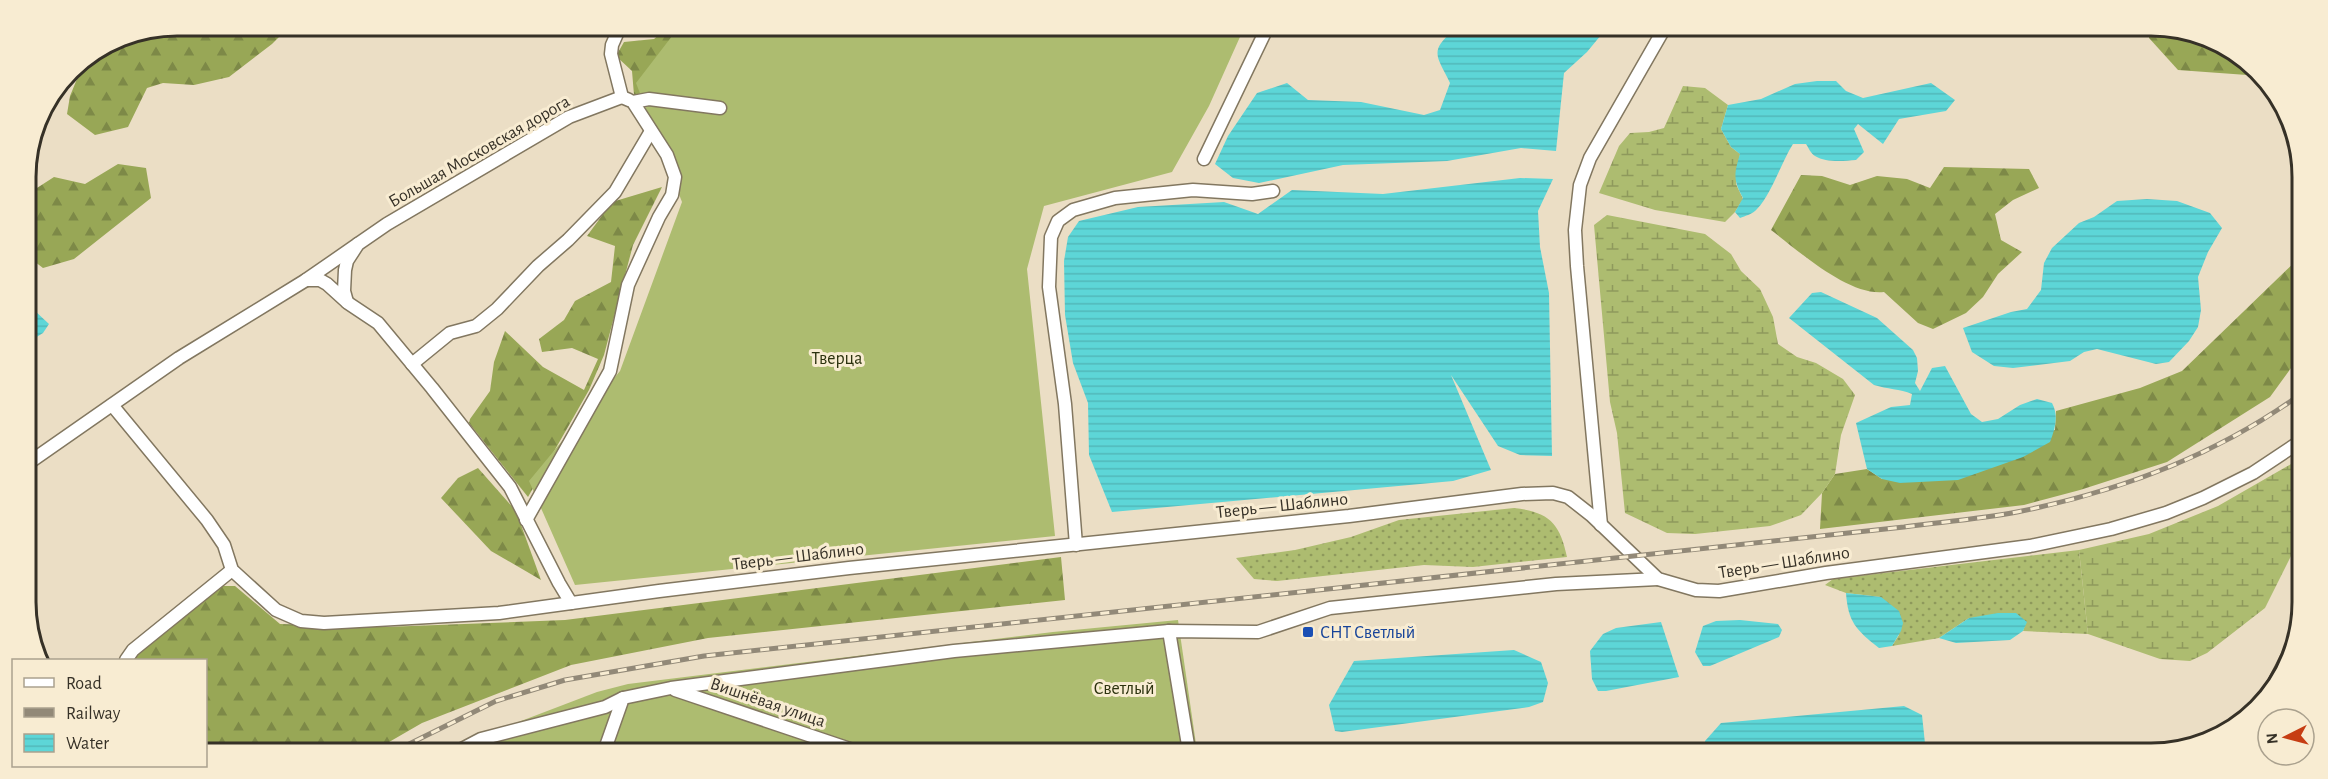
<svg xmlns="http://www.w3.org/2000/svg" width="2328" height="779" font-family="'Alegreya Sans',sans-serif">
<defs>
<pattern id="grass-dots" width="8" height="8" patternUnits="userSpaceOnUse" patternTransform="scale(1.5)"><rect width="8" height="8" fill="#adbc70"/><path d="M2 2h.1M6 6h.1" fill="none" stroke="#8e995c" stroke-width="1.8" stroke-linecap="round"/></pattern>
<pattern id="forest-firs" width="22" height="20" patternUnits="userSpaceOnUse" patternTransform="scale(1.5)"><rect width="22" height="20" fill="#98a756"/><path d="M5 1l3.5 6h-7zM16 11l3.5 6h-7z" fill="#7d8947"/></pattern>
<pattern id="wetland-marsh" width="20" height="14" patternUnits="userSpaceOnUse" patternTransform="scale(1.5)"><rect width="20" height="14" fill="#adbc70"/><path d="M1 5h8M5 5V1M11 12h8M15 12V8" fill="none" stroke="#8e995c"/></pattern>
<pattern id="water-rules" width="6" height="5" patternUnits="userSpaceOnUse" patternTransform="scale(1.5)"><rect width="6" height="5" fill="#5dd6d7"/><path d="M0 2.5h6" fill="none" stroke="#51b8b9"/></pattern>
</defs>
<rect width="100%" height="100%" fill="#ebdec5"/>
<!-- grass -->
<g fill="url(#grass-dots)">
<path d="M1514,508C1549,512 1560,523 1567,557L1473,567L1424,565L1277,581L1254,579L1236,558L1295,550L1351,537L1399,520Z"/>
<path d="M2079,550L2088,634L2023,631L2026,622L1969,618L1939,638L1892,646L1899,635L1881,597L1846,593L1825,585L1833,579Z"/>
</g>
<!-- forest -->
<g fill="url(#forest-firs)">
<path d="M177,26H290L272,44L229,77L194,85L163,83L147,88L128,127L95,135L67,114L70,96L79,74L138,33Z"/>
<path d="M660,27H733L685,83L634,95L632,71L616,56L624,42L654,39L661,33Z"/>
<path d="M2149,31H2190L2255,71L2247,75L2178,70L2149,38Z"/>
<path d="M118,164L146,168L151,198L74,259L43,268L26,255V195L54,177L85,184Z"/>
<path d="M1944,167L2029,169L2039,188L2013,200L1995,214L2001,240L2022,252L1998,274L1983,297L1966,313L1933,329L1918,323L1884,292C1848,296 1799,251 1771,230L1801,175L1822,176L1850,185L1877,176L1907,179L1930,188Z"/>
<path d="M662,187L633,245L604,355L589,390L528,497L469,423L470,419L490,391L494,362L505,331L543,367L584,390L598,359L572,348L542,352L539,339L564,320L575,301L611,282L615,246L587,236L612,202Z"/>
<path d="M2299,258V357L2270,397L2167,462L2080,490L2024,505L1820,529L1822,493L1835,474L1867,469L1882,479L2055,430L2056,411L2140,388L2182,371Z"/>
<path d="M478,468L516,511L541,580L491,551L441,498L458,478Z"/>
<path d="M1061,557L1065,600L708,638L571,665L422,723L377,749L206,748V660H127L217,586H235L280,624L385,627L565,620Z"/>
</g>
<!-- wetland -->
<g fill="url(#wetland-marsh)">
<path d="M1683,86L1705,88L1728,105L1721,129L1731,147L1740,154L1736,184L1743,199L1735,212L1725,222L1655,210L1599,193L1619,146L1630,133L1649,132L1664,128Z"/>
<path d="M1607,215L1705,234L1731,254L1741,271L1760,289L1773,317L1778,344L1797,357L1816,363L1843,379L1855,395L1841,435L1835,474L1822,493L1801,515L1770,526L1695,534L1667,533L1625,513L1617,433L1610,402L1594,225Z"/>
<path d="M2298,460V542L2265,608L2207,653L2190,661L2160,659L2088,634L2079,550L2149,534L2218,506Z"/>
</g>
<!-- garden -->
<g fill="#adbc70">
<path d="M679,27L1244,28L1209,106L1172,172L1044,206L1027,269L1055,536L575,585L529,481L620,371L682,202L636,83Z"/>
<path d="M1178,620L1197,751L448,749L597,692L628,684L1053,632Z"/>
</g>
<!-- water -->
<g fill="url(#water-rules)">
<path d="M1450,29H1606L1587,52L1564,73L1556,151L1521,148L1447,161L1343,165L1259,183L1233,178L1215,164L1228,136L1257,93L1287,83L1308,100L1361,102L1424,115L1440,110L1450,83C1438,57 1428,52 1453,31Z"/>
<path d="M1817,81H1836L1846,91L1863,98L1931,83L1955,100L1946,111L1899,119L1883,144L1858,124L1854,129L1864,152L1856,160C1844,161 1826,163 1815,156C1811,154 1808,147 1806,144H1793C1781,163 1771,195 1757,209C1753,214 1745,216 1740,218L1735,212L1743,198C1733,180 1734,174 1740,154L1731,147L1721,129L1728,105L1761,99L1795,84Z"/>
<path d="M1520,178L1553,179L1538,211L1540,247L1549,293L1552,456L1520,455L1498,446L1451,375L1491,470L1453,481L1112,512L1089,455L1088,403L1073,363L1065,315L1064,261L1068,237L1079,221L1138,207L1224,202L1258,214L1292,190L1383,194Z"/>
<path d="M2147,199L2177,201L2210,213L2222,228L2208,252L2198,277L2201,310L2198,327L2189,341L2169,362L2156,364L2097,349L2084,352L2070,361L2013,368L1994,366L1972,352L1963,328L2011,312L2027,309L2041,290L2044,263L2052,248L2079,223L2094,217L2117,201Z"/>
<path d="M1821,292L1877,318L1913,350L1917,358L1918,371L1915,383L1920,391L1932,368L1945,366L1971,414L1982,422L1998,419L2020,405L2037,399L2052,403C2059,416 2055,429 2050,442L2023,457L1958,480L1900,483L1882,479L1867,469L1856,423L1891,407L1910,405L1912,394C1900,389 1887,389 1874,385L1789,318L1812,293Z"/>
<path d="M27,310H34L49,324L43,333L27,343Z"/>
<path d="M1846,593L1881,597L1899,611L1903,623L1901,631L1892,646L1879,648C1856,630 1848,622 1846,593Z"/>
<path d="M1998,613H2016L2027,622L2023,631L2010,640L1956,643L1939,638L1969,618Z"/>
<path d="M1740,620L1778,624L1782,630L1779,637L1710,666H1703L1695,652L1703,626L1716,621Z"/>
<path d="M1661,622L1679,677L1606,691H1598L1592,679L1590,651L1603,634L1616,628Z"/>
<path d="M1514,650L1541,662L1548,683L1543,702L1529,707L1342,732L1335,731L1329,705L1354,661Z"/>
<path d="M1904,706L1922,715L1926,753L1705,752V741L1721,723Z"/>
</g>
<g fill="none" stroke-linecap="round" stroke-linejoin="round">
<!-- minor casing -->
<g stroke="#827760" stroke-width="15">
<g id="minor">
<path d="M620,27L612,45L611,54L622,97L629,100"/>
<path d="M1204,159L1267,28"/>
<path d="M306,280H320L327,284L348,303L378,323L432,388L510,487L559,583L571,603"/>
<path d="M347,302L344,291L345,270L347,261L358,244L387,224L569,117L622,97"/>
<path d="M412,364L450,333L476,326L497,309L538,266L568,240L615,192L651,131"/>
<path d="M112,405L207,520L224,545L232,570L276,610L301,621L324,623L499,613L659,591L849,568L1349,516L1522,494L1553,493L1568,497L1591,515L1658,579L1696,590L1719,591L1826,573L2030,546L2111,529L2166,513L2203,498L2253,473L2298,443"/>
<path d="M27,464L179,358L306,280L358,244"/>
<path d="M526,520L610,371L628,285L659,217L672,195L675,177L667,155L633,102L649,99L720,108"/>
<path d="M1601,525L1577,266L1575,230L1580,185L1590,158L1664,29"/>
<path d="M1076,545L1065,404L1049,287L1051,237L1058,221L1073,210L1115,198L1193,190L1252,194L1273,191"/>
<path d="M1169,631L1189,751"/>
<path d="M126,660L133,650L232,570"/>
<path d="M675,690L853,750"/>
<path d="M2268,695L2297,638"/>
<path d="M462,749L481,739L605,707L623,698"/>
<path d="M605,749L623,698L671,688L954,651L1169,631L1258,632L1330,608L1556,584L1658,579"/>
</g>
</g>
<!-- minor -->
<use href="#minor" stroke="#fff" stroke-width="12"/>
<!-- rail casing -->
<g stroke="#928978" stroke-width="5">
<path id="rail" d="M399,749L496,701L565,680L704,656L1904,527C1942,522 1980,519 2017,512C2117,492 2215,456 2298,396"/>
</g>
<!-- rail -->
<use href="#rail" stroke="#f8ecd2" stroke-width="3" stroke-dasharray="9" stroke-linecap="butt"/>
</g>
<!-- markers -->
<rect fill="#1a4fb4" stroke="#f8ecd2" stroke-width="2" x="1302" y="626" width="12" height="12" rx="3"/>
<g text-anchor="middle" stroke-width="6" stroke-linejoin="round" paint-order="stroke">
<!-- street labels -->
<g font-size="18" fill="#363127" stroke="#f8ecd2">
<text transform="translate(479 151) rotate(-30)" y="6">Большая Московская дорога</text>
<text transform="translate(1282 505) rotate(-6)" y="6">Тверь — Шаблино</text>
<text transform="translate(798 556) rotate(-7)" y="6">Тверь — Шаблино</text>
<text transform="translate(1784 562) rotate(-9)" y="6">Тверь — Шаблино</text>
<text transform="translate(768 702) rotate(19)" y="6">Вишнёвая улица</text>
</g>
<!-- park labels -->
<g font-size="18" fill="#2c320e" stroke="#f8ecd2">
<text x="837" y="364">Тверца</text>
<text x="1124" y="694">Светлый</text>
</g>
<!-- transit labels -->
<g font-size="18" fill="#164399" stroke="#f8ecd2" text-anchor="start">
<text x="1320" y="638">СНТ Светлый</text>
</g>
</g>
<!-- crop -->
<path d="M0 0H2328V779H0ZM177 36H2151A141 141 0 0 1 2292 177V602A141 141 0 0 1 2151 743H177A141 141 0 0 1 36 602V177A141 141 0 0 1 177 36Z" fill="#f8ecd2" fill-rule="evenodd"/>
<path fill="none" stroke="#363127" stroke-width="3" d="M177 36H2151A141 141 0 0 1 2292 177V602A141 141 0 0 1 2151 743H177A141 141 0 0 1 36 602V177A141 141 0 0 1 177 36Z"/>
<!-- legend -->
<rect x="12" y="659" width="195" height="108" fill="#f8ecd2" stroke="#aaa18e" stroke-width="1.5"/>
<rect x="24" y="678" width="30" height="9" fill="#ffffff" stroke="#aaa18e" stroke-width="1.5"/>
<text x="66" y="689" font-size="18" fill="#363127">Road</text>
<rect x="24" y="708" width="30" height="9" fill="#928978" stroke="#aaa18e" stroke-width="1.5"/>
<text x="66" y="719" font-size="18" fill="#363127">Railway</text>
<rect x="24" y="734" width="30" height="18" fill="url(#water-rules)" stroke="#aaa18e" stroke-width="1.5"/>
<text x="66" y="749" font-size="18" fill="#363127">Water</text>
<!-- north arrow -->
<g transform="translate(2286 737) rotate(264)"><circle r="28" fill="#f8ecd2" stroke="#aaa18e" stroke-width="1.5"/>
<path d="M0-4.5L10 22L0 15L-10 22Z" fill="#c63d13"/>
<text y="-9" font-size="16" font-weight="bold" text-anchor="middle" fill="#363127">N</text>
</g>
</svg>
